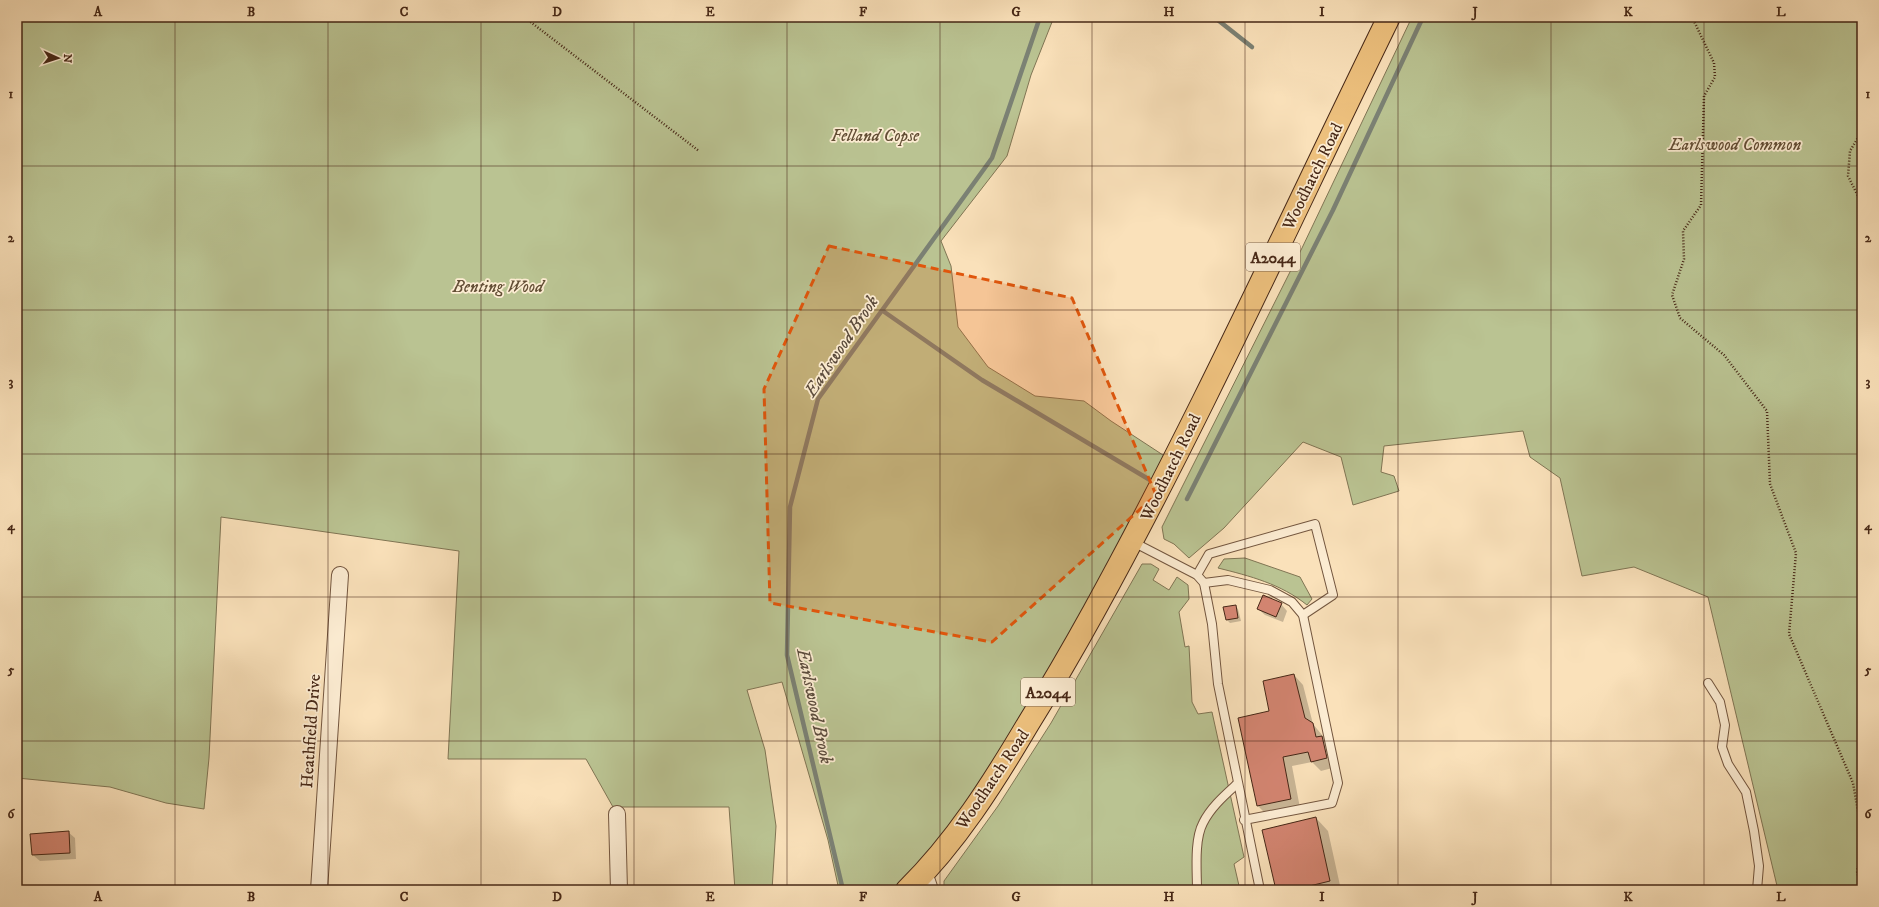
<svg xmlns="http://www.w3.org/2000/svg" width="1879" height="907" font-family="'IM FELL DW Pica',serif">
<rect width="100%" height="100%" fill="#fae1ba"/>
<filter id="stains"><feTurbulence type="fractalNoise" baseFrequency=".005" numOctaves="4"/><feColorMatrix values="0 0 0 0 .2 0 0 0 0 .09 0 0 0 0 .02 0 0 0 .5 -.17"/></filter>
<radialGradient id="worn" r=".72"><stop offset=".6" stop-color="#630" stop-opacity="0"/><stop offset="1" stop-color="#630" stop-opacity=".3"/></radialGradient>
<!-- green -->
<g fill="#bac392" stroke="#807554">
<path d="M17,17H1054L1031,75L1007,156L941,241L951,266L958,327L988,367L1035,396L1084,401L1111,421L1166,457L1068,643L975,796L896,890H839L828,840L782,682L747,690L765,750L776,826L772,890H735L729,807H613L586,759H448L459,551L221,517L209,758L204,809L166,803L110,787L17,778Z"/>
<path d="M1412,17H1862V890H1778L1708,597L1634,567L1582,576L1560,478L1530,457L1523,431L1384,446L1381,472L1394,476L1399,491L1353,505L1341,457L1303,442L1224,528L1189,558L1174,544L1164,539L1162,527L1302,248Z"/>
<path d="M1245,558L1300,577L1312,599L1307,605C1281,584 1250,576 1218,568L1224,559Z"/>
<path d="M1142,564H1151L1159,569L1153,580L1169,590L1177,577L1188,585L1189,599L1179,612L1185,647L1189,646L1192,702L1198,714L1212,712L1244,857L1234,864L1240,890H944V881L998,806L1051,723Z"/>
</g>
<!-- shadow -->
<g fill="#0003">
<path d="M1281,604L1287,611L1283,622L1265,615L1258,609Z"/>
<path d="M1235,606L1238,609L1241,621L1230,623L1227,620Z"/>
<path d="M1294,675L1303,685L1313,724L1331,746L1336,767L1321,771L1312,762L1292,766L1300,808L1267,815L1258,806L1270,712Z"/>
<path d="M1316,818L1328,831L1341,890H1277Z"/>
<path d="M68,832L75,838L76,859L40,861L33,855L32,834Z"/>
</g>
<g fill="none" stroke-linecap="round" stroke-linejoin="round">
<!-- stream -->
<g stroke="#7b8174" stroke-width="4.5">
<path d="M1214,17L1252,47"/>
<path d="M883,311L982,380L1150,480"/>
<path d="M1187,499L1333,210L1423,17"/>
<path d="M843,890L787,655L790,507L818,399L992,158L1040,17"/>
</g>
</g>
<!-- building -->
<g fill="#d28470" stroke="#462716">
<path d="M1263,595L1282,603L1276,617L1257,609Z"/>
<path d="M1236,605L1238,618L1226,620L1223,607Z"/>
<path d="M1294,674L1305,718L1313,723L1316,737L1322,736L1327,758L1311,762L1308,752L1283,757L1291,799L1257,806L1238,718L1269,711L1263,681Z"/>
<path d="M1316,817L1330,881L1293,890H1276L1262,830Z"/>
<path d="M69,831L70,853L32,855L30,834Z"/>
</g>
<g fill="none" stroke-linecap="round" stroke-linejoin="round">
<!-- lane casing -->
<g stroke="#73563f" stroke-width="10">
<g id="lane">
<path d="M1133,542L1197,575L1204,583L1212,624L1218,684L1260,890"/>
<path d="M1197,575L1209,554L1315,524L1333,595L1303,615"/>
<path d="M1204,583L1228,580L1270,590L1292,602L1303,615L1338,783L1332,803L1244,820"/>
<path d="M1708,683L1720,702L1725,725L1722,747L1728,764L1746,792L1754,831L1759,866L1757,890"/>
<path d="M1197,890C1197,871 1194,840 1203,823C1211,807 1225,795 1237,784"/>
</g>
</g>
<!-- street casing -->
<g stroke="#73563f" stroke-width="18">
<g id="street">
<path d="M617,814L619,890"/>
<path d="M922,875L927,881L930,890"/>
<path d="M319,890L340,575"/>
</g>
</g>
<!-- primary casing -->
<g stroke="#462716" stroke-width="24">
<path id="primary" d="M907,890C956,842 993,783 1028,724C1051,687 1073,649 1094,611C1201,417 1292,215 1389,17"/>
</g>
<!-- path -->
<g stroke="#462716" stroke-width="2.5" stroke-dasharray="1 2" stroke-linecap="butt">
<path d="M1692,17L1714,63L1715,77L1704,96L1701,205L1683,231L1684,259L1672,295L1680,318L1724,355L1767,411L1770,484L1796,553L1789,634L1853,783L1862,833"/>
<path d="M528,20L699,151"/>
<path d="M1862,131L1850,151L1848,176L1862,204"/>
<path d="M1861,890L1857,871L1862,850"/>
</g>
<!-- lane -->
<use href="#lane" stroke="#fcecd2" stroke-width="8"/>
<!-- street -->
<use href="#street" stroke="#fcecd2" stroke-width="16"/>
<!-- primary -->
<use href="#primary" stroke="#edc07d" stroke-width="22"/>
</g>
<!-- marked area -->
<path fill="#e0560c" fill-opacity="0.2" stroke="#e0560c" stroke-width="3" stroke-dasharray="8 5" stroke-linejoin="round" d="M829,246L1072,298L1156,495L992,642L770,603L764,389Z"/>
<!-- grid -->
<path fill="none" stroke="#462716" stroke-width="1" stroke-opacity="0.55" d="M175,17V890M328,17V890M481,17V890M634,17V890M787,17V890M940,17V890M1092,17V890M1245,17V890M1398,17V890M1551,17V890M1704,17V890M17,166H1862M17,310H1862M17,454H1862M17,597H1862M17,741H1862"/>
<g text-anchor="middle" stroke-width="3.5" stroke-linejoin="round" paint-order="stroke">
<!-- shield labels -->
<g fill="#fcecd2" stroke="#7d624e" stroke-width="1">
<rect x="1246" y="243" width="54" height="28" rx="3"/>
<rect x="1021" y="678" width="54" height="28" rx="3"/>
</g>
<g font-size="16" font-weight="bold" fill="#462716">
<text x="1273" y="263">A2044</text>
<text x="1048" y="698">A2044</text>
</g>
<!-- park labels -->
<g font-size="17" font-style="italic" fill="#634e35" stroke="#fcecd2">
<text x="875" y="141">Felland Copse</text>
<text x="1735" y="150">Earlswood Common</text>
<text x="498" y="292">Benting Wood</text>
</g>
<!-- street labels -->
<g font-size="17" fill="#462716" stroke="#fcecd2">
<text transform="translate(1312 176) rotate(-64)" y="6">Woodhatch Road</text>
<text transform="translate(1170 467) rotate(-64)" y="6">Woodhatch Road</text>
<text transform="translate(310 731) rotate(-86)" y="6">Heathfield Drive</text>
<text transform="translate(992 779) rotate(-56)" y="6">Woodhatch Road</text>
</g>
<!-- water labels -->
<g font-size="18" font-style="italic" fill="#5c4c3d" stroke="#fcecd2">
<text transform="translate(841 346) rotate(-56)" y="6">Earlswood Brook</text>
<text transform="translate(815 706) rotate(78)" y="6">Earlswood Brook</text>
</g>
</g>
<!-- margin -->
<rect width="1879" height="907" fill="none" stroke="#fae1ba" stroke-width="44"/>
<!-- north arrow -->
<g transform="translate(58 58) rotate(93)" stroke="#fcecd2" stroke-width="3" paint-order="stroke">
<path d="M0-3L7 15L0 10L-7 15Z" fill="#462716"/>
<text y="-6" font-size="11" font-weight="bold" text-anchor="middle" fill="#462716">N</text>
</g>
<rect x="22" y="22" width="1835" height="863" fill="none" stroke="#462716" stroke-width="1.5"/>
<g font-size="13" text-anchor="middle" font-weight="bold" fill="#462716">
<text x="98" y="16">A</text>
<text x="251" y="16">B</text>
<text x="404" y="16">C</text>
<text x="557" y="16">D</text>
<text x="710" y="16">E</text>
<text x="863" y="16">F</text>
<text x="1016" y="16">G</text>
<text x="1169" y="16">H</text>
<text x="1322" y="16">I</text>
<text x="1475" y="16">J</text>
<text x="1628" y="16">K</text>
<text x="1781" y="16">L</text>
<text x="11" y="98">1</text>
<text x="1868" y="98">1</text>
<text x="11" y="242">2</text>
<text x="1868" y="242">2</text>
<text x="11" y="386">3</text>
<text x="1868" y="386">3</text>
<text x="11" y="530">4</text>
<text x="1868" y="530">4</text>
<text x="11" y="674">5</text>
<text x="1868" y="674">5</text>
<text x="11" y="818">6</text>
<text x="1868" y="818">6</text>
<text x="98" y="901">A</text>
<text x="251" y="901">B</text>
<text x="404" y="901">C</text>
<text x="557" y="901">D</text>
<text x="710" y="901">E</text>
<text x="863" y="901">F</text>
<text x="1016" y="901">G</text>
<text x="1169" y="901">H</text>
<text x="1322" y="901">I</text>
<text x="1475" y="901">J</text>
<text x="1628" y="901">K</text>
<text x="1781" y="901">L</text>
</g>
<rect width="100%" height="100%" filter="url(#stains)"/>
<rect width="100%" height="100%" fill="url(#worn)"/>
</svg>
